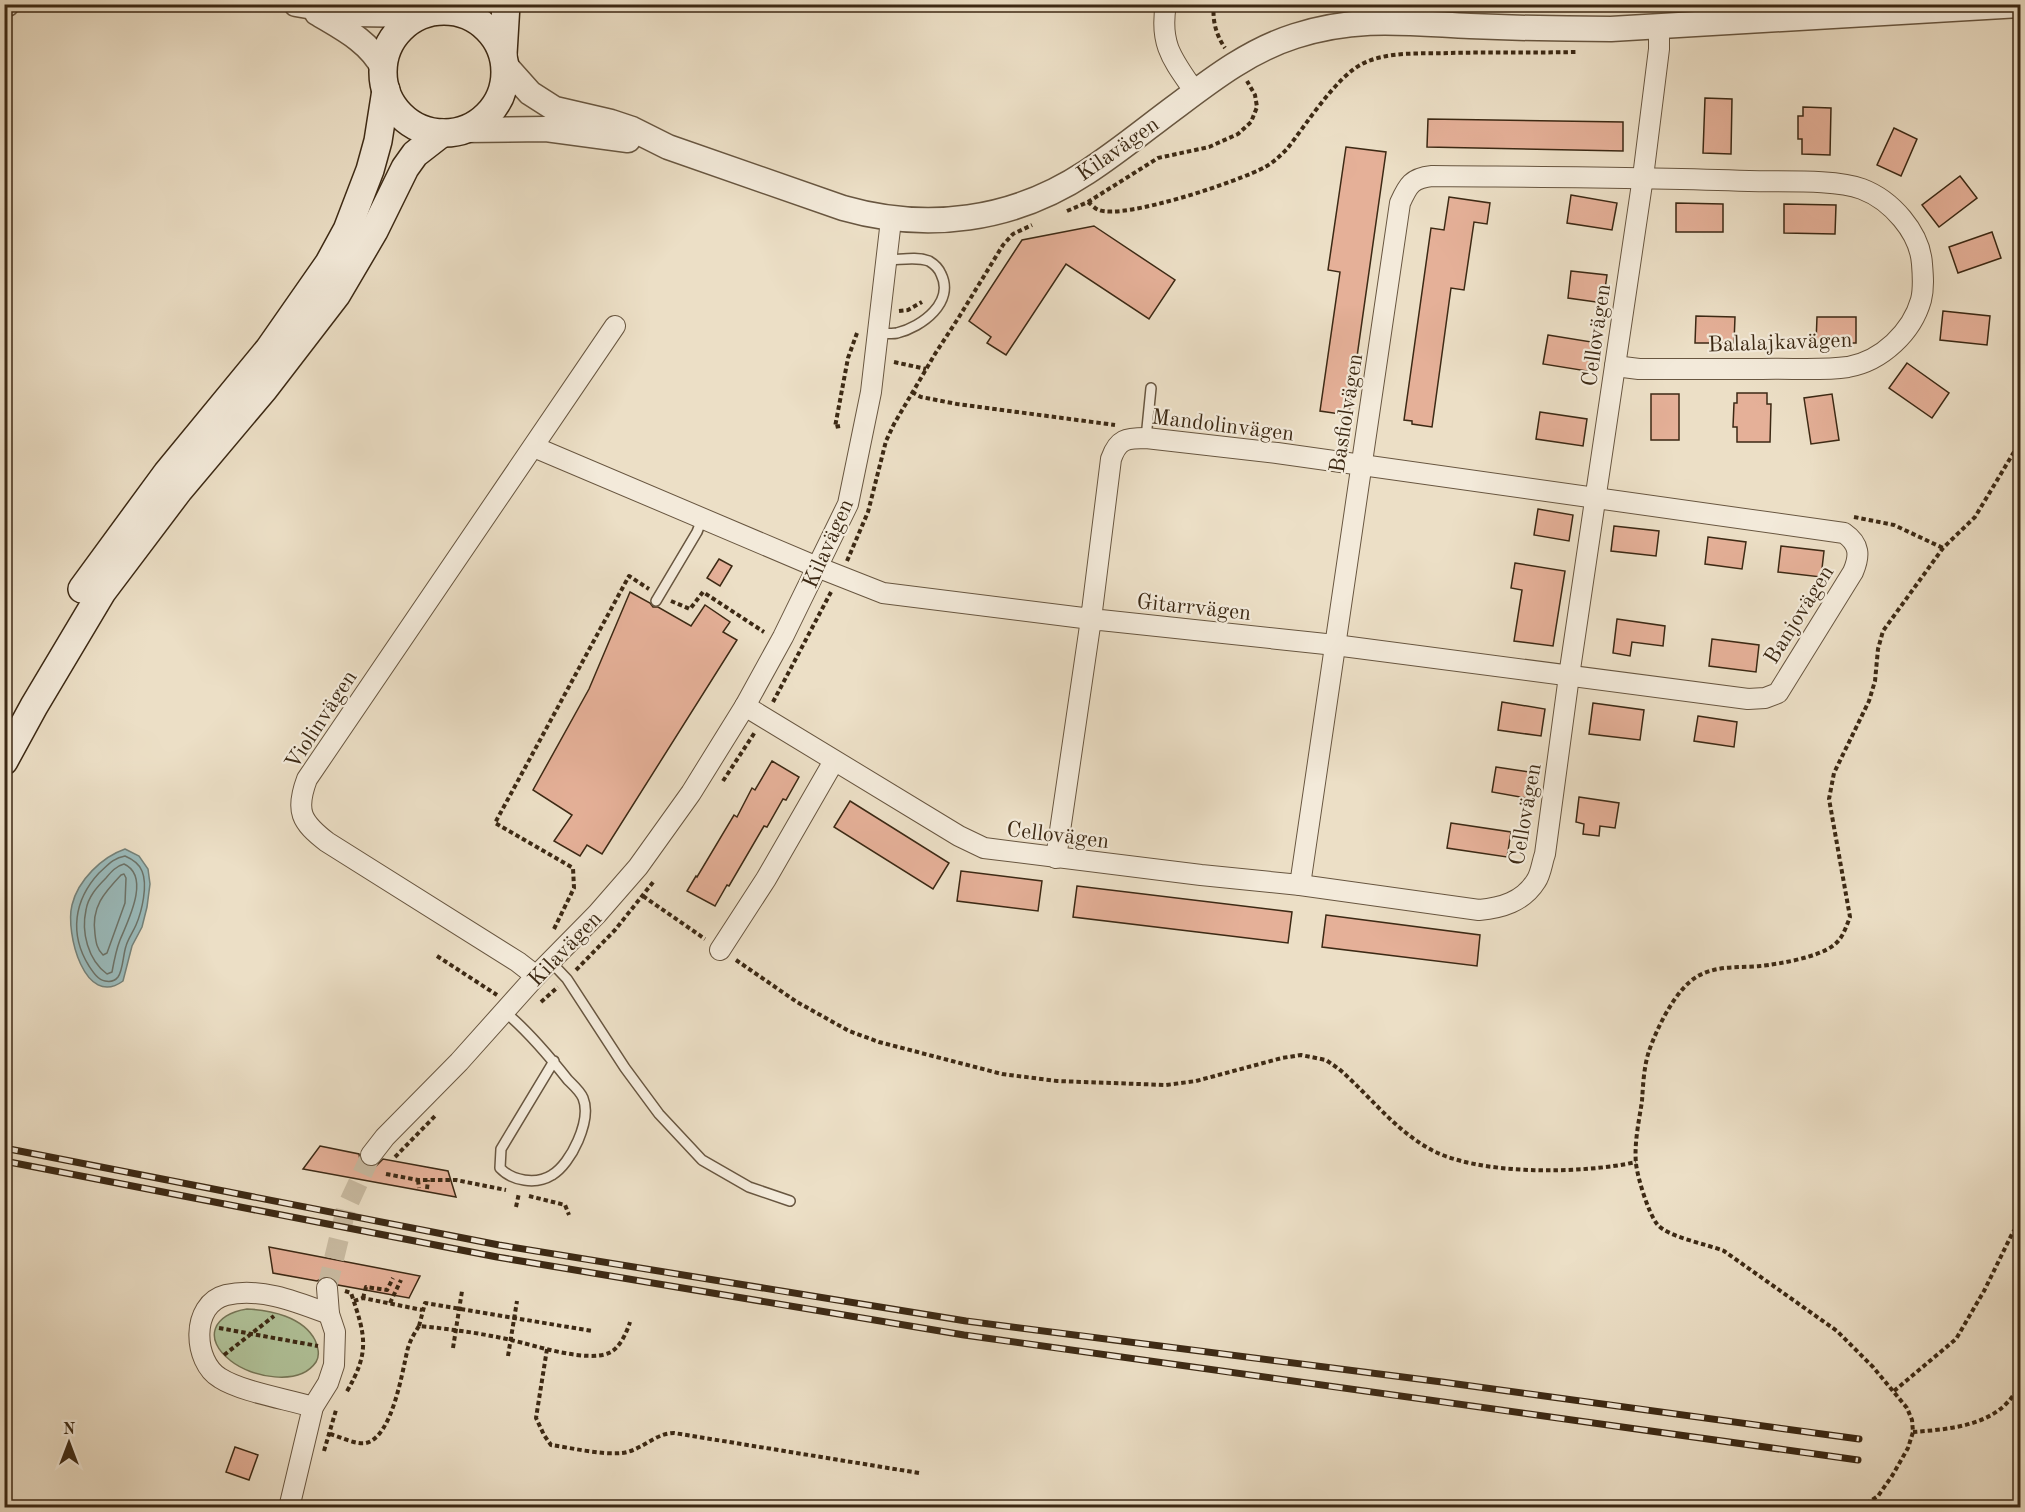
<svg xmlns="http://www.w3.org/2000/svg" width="2025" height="1512" font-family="'Old Standard TT',serif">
<rect width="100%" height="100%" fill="#ecdfc6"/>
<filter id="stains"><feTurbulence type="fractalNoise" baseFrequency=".00333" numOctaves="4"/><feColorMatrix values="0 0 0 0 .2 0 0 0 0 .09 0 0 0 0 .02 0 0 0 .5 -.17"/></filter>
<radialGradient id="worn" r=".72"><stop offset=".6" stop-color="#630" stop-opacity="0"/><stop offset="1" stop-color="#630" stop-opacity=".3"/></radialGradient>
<!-- green -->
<path fill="#b1c39a" stroke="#767657" stroke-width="1.5" d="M247,1309C271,1310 303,1317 315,1340C318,1347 320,1356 316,1362C299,1387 251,1377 231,1361C202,1339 213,1314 247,1309Z"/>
<!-- water -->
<path fill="#9abbbc" stroke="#748179" stroke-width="1.5" d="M125,849L139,856L148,869L150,884L147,907L142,927L132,946L123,981C85,1009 65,933 72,905C78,880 102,857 125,849Z"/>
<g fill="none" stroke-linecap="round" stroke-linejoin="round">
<!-- shore -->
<g stroke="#6b7268" stroke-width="1.5">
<path d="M125,856C132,859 139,863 142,871C148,885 142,911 136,925C133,932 128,939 126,946C123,955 123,970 118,977C115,981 110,982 105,981C98,980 93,972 89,966C69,934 74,900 99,873C108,865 113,858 125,856Z"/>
<path d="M124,864C151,876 128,921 120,940C116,950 114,961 112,972L107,974C88,960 81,932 86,910C88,897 97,887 106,878C111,872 116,866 124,864Z"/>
<path d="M121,875L124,874L126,878L125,903L107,953L103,955C97,949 96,943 95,934C91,907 104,893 121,875Z"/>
</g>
</g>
<!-- building -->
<g fill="#e5b098" stroke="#3c2914" stroke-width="1.5">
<path d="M1705,98L1732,99L1731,154L1703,153Z"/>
<path d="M1803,107L1831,108L1830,155L1802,154V139H1798V116H1803Z"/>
<path d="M1428,119L1623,122V151L1427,147Z"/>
<path d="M1894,128L1917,139L1901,176L1877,165Z"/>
<path d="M1346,147L1386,152L1349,413L1340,411V414L1320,411L1340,272L1328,270Z"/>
<path d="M1960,176L1977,198L1939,227L1922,205Z"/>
<path d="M1571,195L1617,203L1612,230L1567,223Z"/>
<path d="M1449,197L1490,203L1487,224L1474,222L1464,290L1451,288L1432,427L1412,424V421L1404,420L1431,228L1444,230Z"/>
<path d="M1676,203L1723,204V232H1676Z"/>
<path d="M1784,204L1836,205L1835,234L1784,233Z"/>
<path d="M1094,226L1175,280L1149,319L1066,264L1006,355L987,343L991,337L969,321L1022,240Z"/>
<path d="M1992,232L2001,258L1958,273L1949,247Z"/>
<path d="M1571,271L1607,275L1603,303L1568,298Z"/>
<path d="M1943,311L1990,316L1987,345L1940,340Z"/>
<path d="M1696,316L1735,317L1734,343H1695Z"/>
<path d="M1817,317H1856V343H1816Z"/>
<path d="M1548,335L1598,343L1593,372L1543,364Z"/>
<path d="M1907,363L1949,393L1932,418L1889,388Z"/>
<path d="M1737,393H1767V404H1771L1770,442H1737V427H1733L1734,403H1737Z"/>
<rect x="1651" y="394" width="28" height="46"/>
<path d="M1832,394L1839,440L1811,444L1804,398Z"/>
<path d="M1540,412L1587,419L1583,446L1536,439Z"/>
<path d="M1538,509L1573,515L1569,541L1534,535Z"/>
<path d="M1614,526L1659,531L1656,556L1611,551Z"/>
<path d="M1708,537L1746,542L1742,569L1705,564Z"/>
<path d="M1781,546L1824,551L1821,577L1778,572Z"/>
<path d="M719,559L732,566L720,586L707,578Z"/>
<path d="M1515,563L1565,571L1553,646L1514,641L1522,590L1511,588Z"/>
<path d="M630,592L650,603L653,607H658L691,626L705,605L730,622L723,632L737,640L602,854L587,845L580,856L554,841L572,815L533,790L589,689Z"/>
<path d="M1617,619L1665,626L1663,646L1632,642L1630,656L1613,653Z"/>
<path d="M1712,639L1759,645L1756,672L1709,666Z"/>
<path d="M1502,702L1545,709L1541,736L1498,730Z"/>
<path d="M1593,703L1644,710L1640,740L1589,734Z"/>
<path d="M1698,716L1737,722L1734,747L1694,741Z"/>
<path d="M772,761L799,777L786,800L783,799L767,827L764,826L729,886L727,885L715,906L687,891L696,876L697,877L734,815L737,817L752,788L755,790Z"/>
<path d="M1496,767L1536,773L1532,799L1492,792Z"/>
<path d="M1579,797L1619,803L1615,828L1600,826L1599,836L1583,834L1584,824L1576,822Z"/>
<path d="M850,801L949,863L933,889L834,827Z"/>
<path d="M1451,823L1511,832L1507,857L1447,848Z"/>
<path d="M961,871L1042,881L1038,911L957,901Z"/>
<path d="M1077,886L1292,912L1288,943L1073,917Z"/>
<path d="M1326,915L1480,935L1477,966L1322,947Z"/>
<path d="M320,1146L359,1154L360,1160L369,1167L376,1166L383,1159L448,1171L456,1197L303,1169Z"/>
<path d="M269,1247L420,1276L409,1298L338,1285L333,1278L327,1276L317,1281L273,1273Z"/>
<path d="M235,1447L258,1455L249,1480L226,1472Z"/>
</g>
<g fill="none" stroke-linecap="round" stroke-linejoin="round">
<!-- minor-tunnel -->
<path stroke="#c9bba2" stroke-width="20" stroke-dasharray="20 10" stroke-linecap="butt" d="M327,1288L346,1209L371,1155"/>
<!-- service casing -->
<g stroke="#685640" stroke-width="12">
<g id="service">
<path d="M879,333C885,333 892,334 897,333C922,327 955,302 941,274C939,269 934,264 929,261C916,256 900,260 887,260"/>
<path d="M1146,438L1151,388"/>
<path d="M656,601L697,532L702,519"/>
<path d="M550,961L567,979L625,1068L659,1114L702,1160L749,1187L790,1201"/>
<path d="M505,1012C529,1032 549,1056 568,1080C573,1085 580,1091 583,1098C592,1120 571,1164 552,1175C536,1185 512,1181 500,1168L501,1149L554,1061"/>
</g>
</g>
<!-- minor casing -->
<g stroke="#685640" stroke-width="22">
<g id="minor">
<path d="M1166,4C1159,45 1173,60 1195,92"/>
<path d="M534,447L817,567L883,593L1091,619L1335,645L1748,699L1765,698L1778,693L1853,572C1860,556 1860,544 1844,533L1277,453L1146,438C1126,438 1118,439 1111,459L1091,619L1056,858"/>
<path d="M745,706L959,836L984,848L1201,875L1300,885L1479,910C1501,908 1523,902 1536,881C1541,874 1542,862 1545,854L1569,676L1643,177L1659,49V27"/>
<path d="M1300,885L1400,203C1408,185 1412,178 1432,176C1538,177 1644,177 1749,181C1781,182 1835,179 1862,189C1891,200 1920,232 1922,264C1923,276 1924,288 1921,300C1912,332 1882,361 1848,367C1820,371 1790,368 1762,369C1721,369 1680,369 1639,369L1615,366"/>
<path d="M720,950L766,879L834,761"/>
<path d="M536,976L518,962L327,842C301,822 295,811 307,779L615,326"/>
<path d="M371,1155L385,1137L459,1062L536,976L597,914L638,867L691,793L745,706L783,637L848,504L871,392L891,220"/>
<path d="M313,1407C287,1399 242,1392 220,1378C193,1362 190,1304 226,1295C261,1287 297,1302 329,1314"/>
<path d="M289,1508L313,1407L328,1383L334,1365L335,1332L329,1314L327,1288"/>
</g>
</g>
<!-- tertiary casing -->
<g stroke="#685640" stroke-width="27">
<g id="tertiary">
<path d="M296,4L353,14L422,15"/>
<path d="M4,5L7,4"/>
<path d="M317,13C342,28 369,41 383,68"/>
<path d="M505,65L530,93L555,109L611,122L632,129L668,147L843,208C927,232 1013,221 1087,172C1118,152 1148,127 1178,105C1215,77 1251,50 1295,36C1357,16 1407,23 1470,26C1517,28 1564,29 1611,29L2020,5"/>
<path d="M463,130L546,129L628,140"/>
</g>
</g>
<!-- secondary casing -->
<g stroke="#3c2914" stroke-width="30">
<g id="secondary">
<circle cx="444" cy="72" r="61"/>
<path d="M503,54L506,4"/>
<path d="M82,589L167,473L269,349L329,263L347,230L370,170L378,141L386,90"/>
<path d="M4,761L34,706L102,592L179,490L264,389L337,294L374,231L405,168L415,154L442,133"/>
</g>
</g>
<!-- path -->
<g stroke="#3c2914" stroke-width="4" stroke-dasharray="4.5 3" stroke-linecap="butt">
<path d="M1214,4C1212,20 1216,35 1225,48"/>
<path d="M1088,202C1091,204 1095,209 1099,210C1124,220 1240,181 1265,167C1274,162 1280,156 1287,149C1305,126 1336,77 1362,64C1387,51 1420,54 1448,53C1490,52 1533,53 1576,52"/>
<path d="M1067,211L1088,202L1158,158L1209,147L1238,134L1251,122L1257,107L1255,95L1247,81"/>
<path d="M899,311L908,310L922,302"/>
<path d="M894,362L926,369"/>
<path d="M912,392L921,397L957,404L1115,425"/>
<path d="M840,426L835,427L848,358L857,333"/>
<path d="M1854,517L1894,525L1943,548"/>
<path d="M847,561L868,512L886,441L894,424L935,354L959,317L1003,245L1013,234L1032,225"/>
<path d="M671,601L690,609L703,592L764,632"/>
<path d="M773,702L831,592"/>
<path d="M723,781L755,732"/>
<path d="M643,896L705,939"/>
<path d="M554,929L574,888L573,868L495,823L629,576L649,589"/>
<path d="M437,956L497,995"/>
<path d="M736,960L797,1002L849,1031L879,1042L1002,1074L1057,1081L1166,1085L1196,1081L1282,1058L1301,1055L1326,1060L1339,1069C1369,1095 1393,1128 1428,1148C1475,1176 1583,1174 1636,1162"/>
<path d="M576,970L615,930L654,881"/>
<path d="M541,1002L558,987"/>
<path d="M395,1157L436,1115"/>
<path d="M386,1174L418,1180H456L506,1190"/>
<path d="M418,1180L419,1188"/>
<path d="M427,1189L428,1180"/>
<path d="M529,1196L565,1205L569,1215"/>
<path d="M516,1207L519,1193"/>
<path d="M345,1291L351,1293C366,1337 370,1352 346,1393"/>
<path d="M363,1298L366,1287L387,1290L393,1278"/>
<path d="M354,1301L363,1298L422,1310"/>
<path d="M390,1303L401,1280"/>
<path d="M419,1326L425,1303L592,1331"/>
<path d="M219,1328L318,1346"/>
<path d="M453,1348L462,1291"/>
<path d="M547,1349L536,1418L544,1435L551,1445C572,1448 601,1455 622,1453C641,1451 655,1433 674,1433L919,1473"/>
<path d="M224,1355L274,1316"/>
<path d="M508,1356L517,1301"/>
<path d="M1894,1391L1956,1339L1984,1291L2013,1232L2020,1223"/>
<path d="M1913,1432C1953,1429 2004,1425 2020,1382"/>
<path d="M330,1434C341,1437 356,1445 366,1443C392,1437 402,1373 407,1352C409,1342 414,1334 419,1326C450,1329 480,1333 511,1340C534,1345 589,1364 611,1352C620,1347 627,1332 630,1322"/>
<path d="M324,1451L336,1410"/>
<path d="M1860,1508L1878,1496L1892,1476L1908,1448L1913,1432L1912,1420L1907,1408L1873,1367L1837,1331L1724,1251C1707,1244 1667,1237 1657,1224C1648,1212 1638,1179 1636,1164C1634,1143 1639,1121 1642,1101C1643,1085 1644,1066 1649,1051C1657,1028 1676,988 1698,976C1718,965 1739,968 1760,966C1780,964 1819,957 1834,945C1843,938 1846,927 1850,917L1829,799L1834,773L1869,701L1875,681L1878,649L1883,631L1943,548L1975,517L2020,442"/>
</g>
<!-- service -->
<use href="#service" stroke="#f3eada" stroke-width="9"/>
<!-- minor -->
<use href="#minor" stroke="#f3eada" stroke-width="20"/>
<!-- tertiary -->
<use href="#tertiary" stroke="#f3eada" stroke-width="24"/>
<!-- secondary -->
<use href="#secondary" stroke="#f3eada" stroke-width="27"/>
<!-- rail casing -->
<g stroke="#3c2914" stroke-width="7">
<g id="rail">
<path d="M4,1148L499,1245L966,1321L1442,1382L1859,1439"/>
<path d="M4,1161L497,1257L964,1335L1858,1460"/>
</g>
</g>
<!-- rail -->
<use href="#rail" stroke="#f3eada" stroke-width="4.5" stroke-dasharray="14" stroke-linecap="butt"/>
</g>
<g text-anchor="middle" stroke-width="4.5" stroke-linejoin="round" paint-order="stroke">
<!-- street labels -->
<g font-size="22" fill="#3c2914" stroke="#f3eada">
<text transform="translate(1117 148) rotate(-35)" y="8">Kilavägen</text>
<text transform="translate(1595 335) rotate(-82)" y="8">Cellovägen</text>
<text transform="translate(1780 341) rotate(-2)" y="8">Balalajkavägen</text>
<text transform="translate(1345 413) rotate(-81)" y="8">Basfiolvägen</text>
<text transform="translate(1223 424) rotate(7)" y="8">Mandolinvägen</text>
<text transform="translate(827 543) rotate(-66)" y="8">Kilavägen</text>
<text transform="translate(1194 606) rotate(6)" y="8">Gitarrvägen</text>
<text transform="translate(1798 614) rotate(-58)" y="8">Banjovägen</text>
<text transform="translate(320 719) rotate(-57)" y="8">Violinvägen</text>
<text transform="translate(1524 814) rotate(-80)" y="8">Cellovägen</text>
<text transform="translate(1058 834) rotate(7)" y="8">Cellovägen</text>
<text transform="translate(564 948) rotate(-46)" y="8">Kilavägen</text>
</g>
</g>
<!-- margin -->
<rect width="2025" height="1512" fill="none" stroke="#ecdfc6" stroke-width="24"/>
<rect x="6" y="6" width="2013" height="1500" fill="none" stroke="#3c2914" stroke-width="3"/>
<rect x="12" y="12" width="2001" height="1488" fill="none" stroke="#3c2914" stroke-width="1.5"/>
<!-- north arrow -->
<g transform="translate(69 1443)" stroke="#f3eada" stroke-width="4.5" paint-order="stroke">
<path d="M0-4.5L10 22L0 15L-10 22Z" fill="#3c2914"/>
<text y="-9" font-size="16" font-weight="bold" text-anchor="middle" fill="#3c2914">N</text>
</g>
<rect width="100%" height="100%" filter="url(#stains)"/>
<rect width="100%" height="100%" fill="url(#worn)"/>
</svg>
